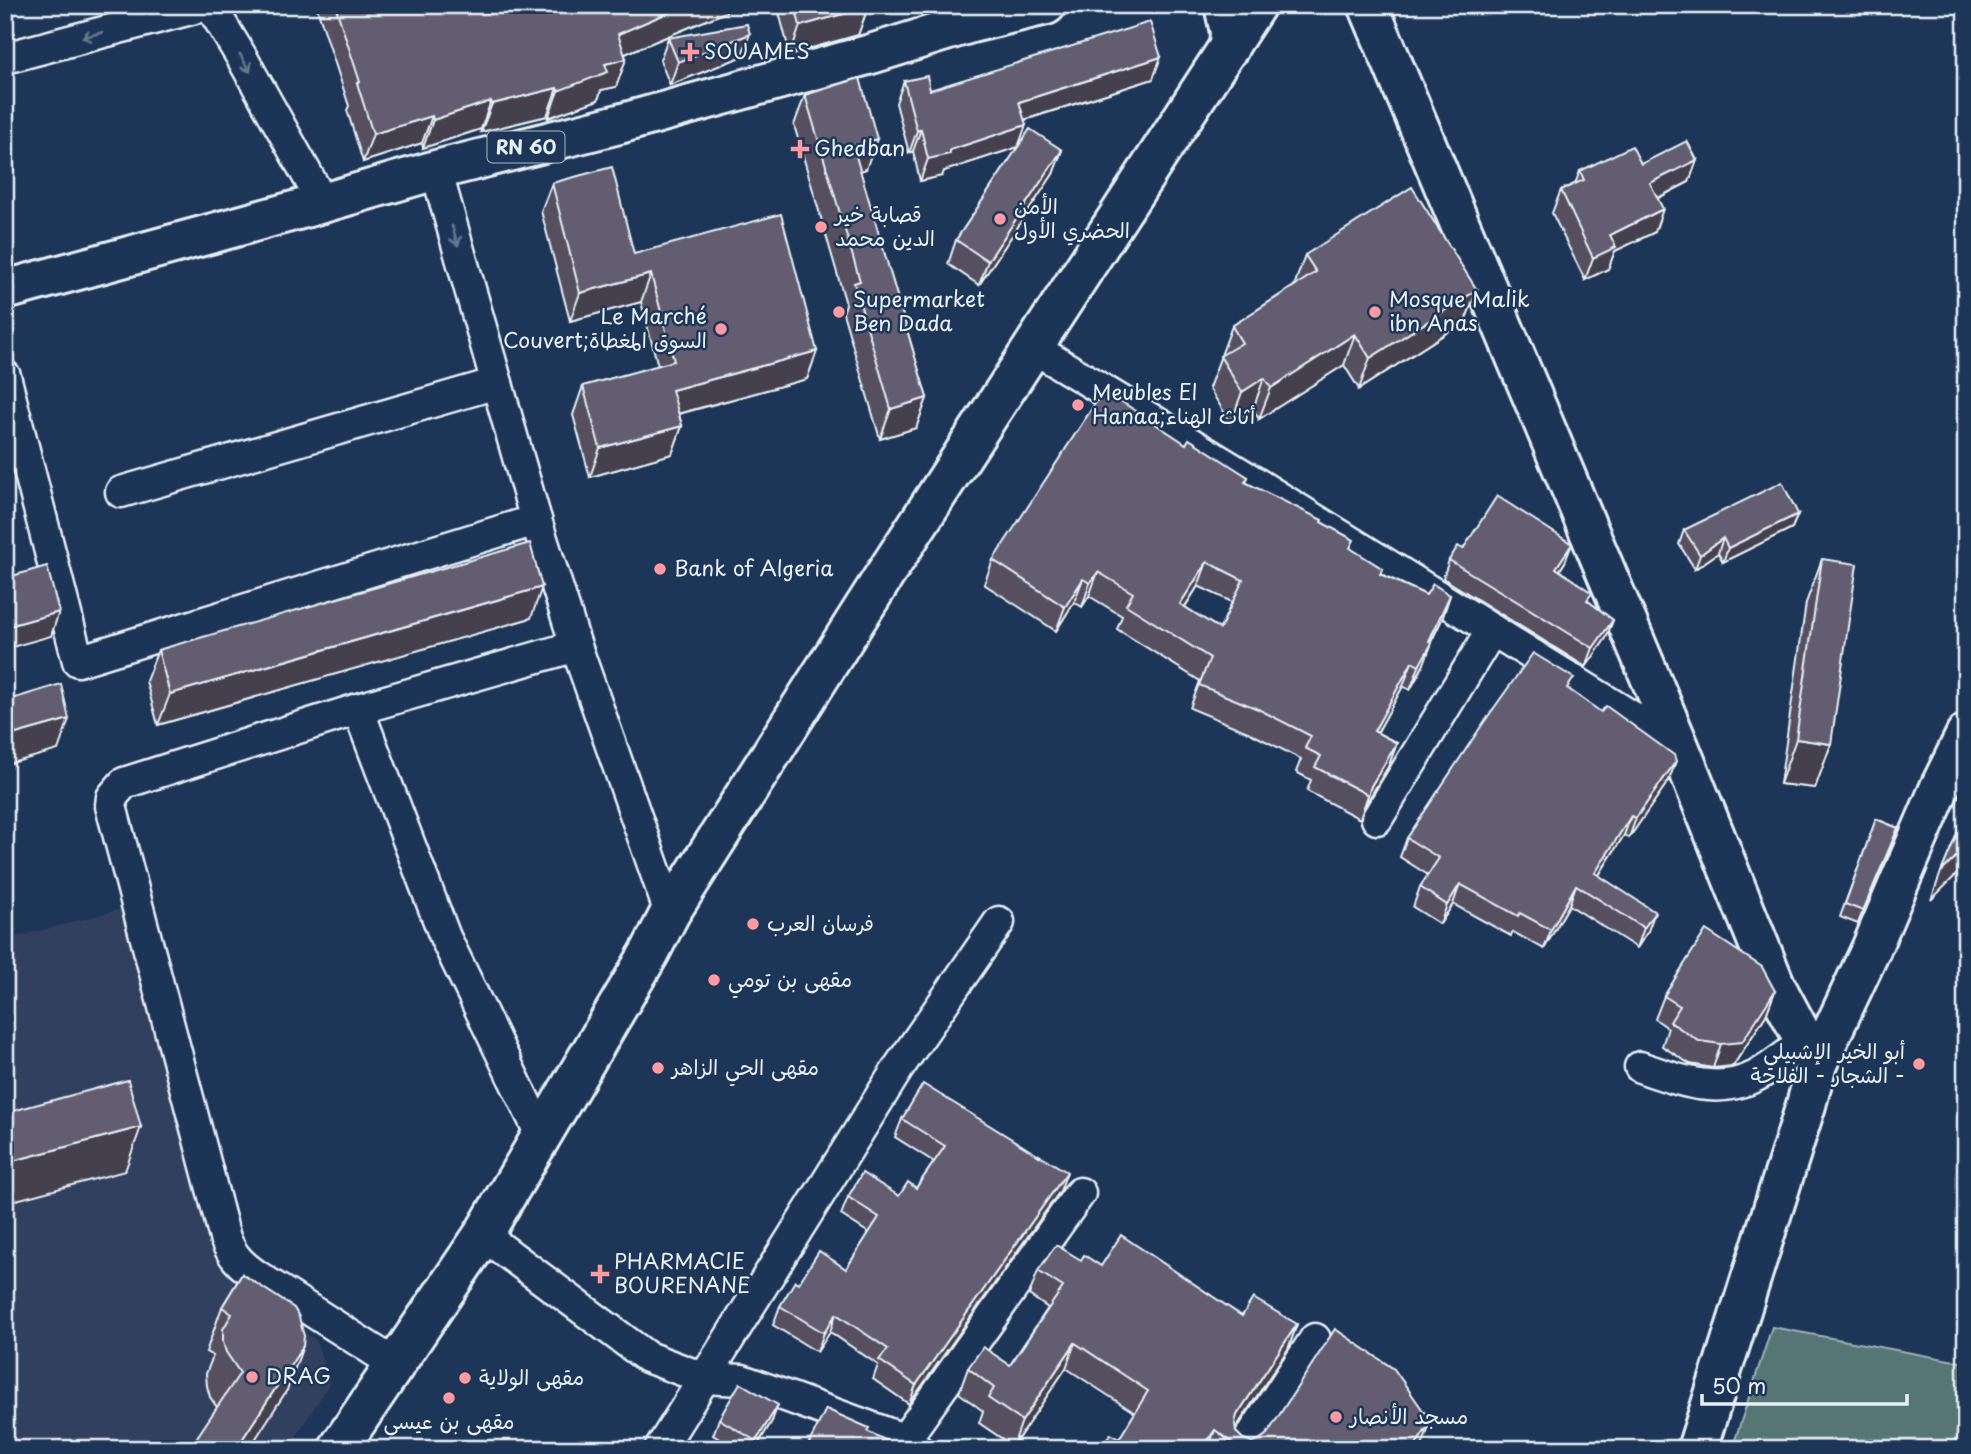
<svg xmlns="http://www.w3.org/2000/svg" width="1971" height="1454" font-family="'Playpen Sans','Playpen Sans Arabic',sans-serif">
<rect width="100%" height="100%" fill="#1d3557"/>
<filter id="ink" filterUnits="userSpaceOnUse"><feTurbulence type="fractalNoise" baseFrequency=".0143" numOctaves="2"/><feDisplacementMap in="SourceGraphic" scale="14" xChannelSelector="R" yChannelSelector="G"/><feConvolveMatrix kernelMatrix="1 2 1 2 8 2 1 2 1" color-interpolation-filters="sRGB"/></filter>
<g filter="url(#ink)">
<!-- built -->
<path fill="#32415e" d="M133,906L155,980L145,994L154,1021L166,1028L234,1287L316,1340L330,1383L288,1449H5V940Z"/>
<!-- green -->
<path fill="#577574" stroke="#a0b3b6" stroke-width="2" d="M1772,1327L1966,1363V1449H1732Z"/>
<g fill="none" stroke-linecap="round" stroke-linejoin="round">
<!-- street casing -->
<g stroke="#e8f1f8" stroke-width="35">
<g id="street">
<path d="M210,5L241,56L323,203"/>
<path d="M5,58L206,5"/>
<path d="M436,170L536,520L576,646L670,913"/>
<path d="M1032,347L1243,475L1679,746"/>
<path d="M5,376L78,661L536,520"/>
<path d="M121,492L497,383"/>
<path d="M358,709L445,937L542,1137"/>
<path d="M1377,819L1492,630"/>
<path d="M1640,1067C1678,1080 1717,1096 1756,1076C1773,1067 1789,1053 1805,1042"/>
<path d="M483,1235L647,1357L703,1378L742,1380L903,1439L917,1449"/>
<path d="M395,1364L257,1276C241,1265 232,1256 225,1238L111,806L112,797L124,783L358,709L576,646"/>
<path d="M660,1449L899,1067L999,922"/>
<path d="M898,1449L1080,1193"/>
<path d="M1243,1449L1315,1339"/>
</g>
</g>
<!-- secondary casing -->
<g stroke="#e8f1f8" stroke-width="44">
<g id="secondary">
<path d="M1368,5L1679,746L1776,987L1817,1064"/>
<path d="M338,1449L483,1235L650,952L670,913L884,576L1256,5"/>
<path d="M1697,1449L1806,1105L1817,1064L1871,949L1940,787L1966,734"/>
</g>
</g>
<!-- primary casing -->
<g stroke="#e8f1f8" stroke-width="44">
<g id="primary">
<path d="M1224,5L1230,32L1229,48"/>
<path d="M5,290L323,203L436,170L619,124L871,54L971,23L1046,5"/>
</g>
</g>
<!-- street -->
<use href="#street" stroke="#1d3557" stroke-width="30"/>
<!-- secondary -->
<use href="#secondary" stroke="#1d3557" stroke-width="38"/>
<!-- primary -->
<use href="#primary" stroke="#1d3557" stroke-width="38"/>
</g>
<!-- wall -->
<g fill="#545060" stroke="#e8f1f8" stroke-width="2" fill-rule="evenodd">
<path d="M316,5H728L726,12L625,54L626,59L616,87L601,90L598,100L548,118L547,116L481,132V129L423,148L422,143L363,162L347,110L349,106Z"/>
<path d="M777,5H868V7L858,35L790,54Z"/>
<path d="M668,38L741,57L670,85L660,60Z"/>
<path d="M1153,79L1025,120L1019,146L1062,150L1053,174L979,285L948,264L956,240L1018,147L944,171L942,176L920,181L913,151L909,153L896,103L904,81L930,90Z"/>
<path d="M805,95L866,169L860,171L927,398L916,428L880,439L843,313L846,304L794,125Z"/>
<path d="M1697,160L1689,182L1658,198L1655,232L1615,251L1608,269L1585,280L1552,213L1561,190L1575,184L1580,171Z"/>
<path d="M552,183L634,254L817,351L807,379L679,414L682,426L672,454L590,477L573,415L583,386L658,366L641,302L570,321L541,211Z"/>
<path d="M1305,255L1477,290L1465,321L1359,389L1344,365L1259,419L1253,409L1231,423L1209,388L1232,326L1294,286Z"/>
<path d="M1966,290V307L1963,298Z"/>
<path d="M1186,444L1248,477L1246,483L1321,522L1351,549L1383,569L1381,574L1426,595H1450L1442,619L1431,642L1423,666L1410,690L1403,686L1377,733L1397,743L1388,767L1364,807L1360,819L1307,791L1311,780L1296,772L1301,759L1250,733L1190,708L1200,681L1117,629L1122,616L1089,596L1082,607L1074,602L1056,631L984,584L993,560ZM1198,586L1232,602L1220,629L1185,607Z"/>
<path d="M1798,514L1792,528L1723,562L1718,553L1695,569L1679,544L1684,530Z"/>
<path d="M1463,549L1565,562L1560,570L1589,602L1613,620L1606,638L1586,667L1443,578L1449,560Z"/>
<path d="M1822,559L1831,744L1815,788L1780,784L1806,603Z"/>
<path d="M531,618L158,725L146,681L158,650Z"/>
<path d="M1569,690L1669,780L1629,838L1624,835L1599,875L1648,931L1637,948L1569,905L1544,949L1513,932L1511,936L1453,904L1440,924L1413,907L1420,887L1428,875L1400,857L1407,838Z"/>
<path d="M1876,819L1898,828L1858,924L1840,917Z"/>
<path d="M1775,991L1766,1015L1733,1066L1713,1068L1690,1064L1662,1046L1668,1028L1655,1019L1664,996Z"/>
<path d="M902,1119L1060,1191L909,1404L873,1379L878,1365L830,1332L817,1352L773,1325L780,1306L799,1283L846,1269L869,1233L841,1215L848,1197L899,1196L916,1188L934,1162L895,1137Z"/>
<path d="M1081,1260L1242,1316L1297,1324L1288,1349L1236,1428V1432L1243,1439L1252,1442L1422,1446L1421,1449H1101L1119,1439L1135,1413L1066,1368L1013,1446L979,1423L983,1411L959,1393L968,1368L1010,1365L1048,1308L1029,1295L1038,1271Z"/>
<path d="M242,1274L287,1390L217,1407L210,1397L207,1386L206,1374L213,1356L206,1352L222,1307Z"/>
<path d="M719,1419L772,1421L755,1449H736L713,1435Z"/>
</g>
<!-- shaded-wall -->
<g fill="#45414e" stroke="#e8f1f8" stroke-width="2">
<path d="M686,5H728L726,12L608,61L618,34Z"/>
<path d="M868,7L858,35L790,54L800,26Z"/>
<path d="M750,34L741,57L670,85L678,62Z"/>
<path d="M1161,57L1153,79L1011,124L1019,102Z"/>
<path d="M626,59L616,87L601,90L598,100L548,118L558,91L605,64Z"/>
<path d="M557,88L547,116L481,132L492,104Z"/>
<path d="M491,101L481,129L423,148L433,120Z"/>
<path d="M432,116L422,143L363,162L373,134Z"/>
<path d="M1026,125L1018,147L944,171L942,176L920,181L928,159L950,150Z"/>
<path d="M921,129L913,151L909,153L917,131Z"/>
<path d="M877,139L866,169L842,177L853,146Z"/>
<path d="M1062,150L1053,174L979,285L988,261Z"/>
<path d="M1697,160L1689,182L1642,206L1650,183Z"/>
<path d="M1663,209L1655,232L1615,251L1608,269L1585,280L1593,258L1610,235Z"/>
<path d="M651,274L641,302L570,321L580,293Z"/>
<path d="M1477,290L1465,321L1359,389L1370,358Z"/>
<path d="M1355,334L1344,365L1259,419L1271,388Z"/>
<path d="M817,351L807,379L662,418L672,390Z"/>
<path d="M1264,378L1253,409L1231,423L1242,392Z"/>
<path d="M927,398L916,428L880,439L891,409Z"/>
<path d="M682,426L672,454L590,477L600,448Z"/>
<path d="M1798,514L1792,528L1723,562L1728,548Z"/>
<path d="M1723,538L1718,553L1695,569L1700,555Z"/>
<path d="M1572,544L1565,562L1549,586L1556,568Z"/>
<path d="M1207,562L1198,586L1171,628L1180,604Z"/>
<path d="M1098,572L1089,596L1082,607L1090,583Z"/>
<path d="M1083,579L1074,602L1056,631L1065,607Z"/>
<path d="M542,587L531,618L158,725L170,694Z"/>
<path d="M1450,595L1442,619L1424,656L1432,643L1423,666L1410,690L1429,641Z"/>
<path d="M59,612L51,636L5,649V627Z"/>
<path d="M1613,620L1606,638L1586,667L1593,648Z"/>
<path d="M1412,662L1403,686L1365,755L1374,731Z"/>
<path d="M69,719L58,750L5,765V737Z"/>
<path d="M1796,739L1831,744L1815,788L1780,784Z"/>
<path d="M1397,743L1388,767L1364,807L1371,786Z"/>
<path d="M1676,761L1669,780L1629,838L1636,818Z"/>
<path d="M1631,816L1624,835L1588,892L1595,873Z"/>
<path d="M1898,828L1893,841L1858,924L1863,911Z"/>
<path d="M1966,847V865L1931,900L1941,872Z"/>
<path d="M1460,884L1453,904L1440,924L1447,905Z"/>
<path d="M1576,885L1569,905L1544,949L1551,930Z"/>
<path d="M1655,912L1648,931L1637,948L1644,928Z"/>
<path d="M1775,991L1766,1015L1733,1066L1713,1068L1721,1044Z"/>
<path d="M141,1127L125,1171L5,1203V1163Z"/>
<path d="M1067,1172L1060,1191L909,1404L916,1385Z"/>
<path d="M836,1314L830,1332L817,1352L824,1333Z"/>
<path d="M1297,1324L1288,1349L1228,1440L1237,1415Z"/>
<path d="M1075,1343L1066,1368L1013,1446L1022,1421Z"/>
<path d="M303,1346L287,1390L249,1449H236Z"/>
<path d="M778,1405L772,1421L755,1449H753L756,1441Z"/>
<path d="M1431,1422L1422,1446L1421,1449H1413Z"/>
<path d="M1215,1430L1208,1449H1202Z"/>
</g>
<!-- building -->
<g fill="#625d70" stroke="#e8f1f8" stroke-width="2" fill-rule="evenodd">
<path d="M335,5H686L618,34L626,59L605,64L608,72L558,91L557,88L492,104L491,101L433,120L432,116L373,134L357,83L360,82Z"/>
<path d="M795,5H868V7L800,26Z"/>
<path d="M1150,22L1161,57L1019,102L1026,125L950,150V154L928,159L921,129L917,131L904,81L927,76L930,90Z"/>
<path d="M747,24L750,34L678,62L668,38Z"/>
<path d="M860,78L877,139L853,146L927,398L891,409L854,283L860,281L805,95Z"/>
<path d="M1030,129L1062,150L988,261L956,240Z"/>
<path d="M1687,141L1697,160L1650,183L1663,209L1610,235L1616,247L1593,258L1561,190L1584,180L1580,171L1632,146L1641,164Z"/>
<path d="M612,167L634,254L781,214L817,351L672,390L682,426L600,448L583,386L674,361L651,274L580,293L552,183Z"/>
<path d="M1412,187L1477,290L1370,358L1355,334L1271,388L1264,378L1242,392L1220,356L1242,343L1232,326L1316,272L1305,255Z"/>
<path d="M1104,390L1186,444L1189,439L1248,477L1245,482L1322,520L1321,522L1354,540L1350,548L1383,569L1380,574L1426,595L1433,584L1450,595L1429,641L1432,643L1419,666L1412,662L1374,731L1397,743L1371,786L1368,795L1315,767L1321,756L1305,748L1311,736L1258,709L1199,685L1210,658L1126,605L1133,593L1098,572L1090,583L1083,579L1065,607L993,560ZM1207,562L1243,580L1220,629L1180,604Z"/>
<path d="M1782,482L1798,514L1728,548L1723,538L1700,555L1684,530Z"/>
<path d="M1497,496L1572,544L1556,568L1592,593L1587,600L1613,620L1593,648L1449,560L1458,546L1463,549Z"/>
<path d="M530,543L542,587L170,694L158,650Z"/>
<path d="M1822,559L1857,564L1831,744L1796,739Z"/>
<path d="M47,566L59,612L5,627V578Z"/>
<path d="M1533,653L1574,678L1567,688L1601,712L1606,706L1674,755L1676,761L1636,818L1631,816L1595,873L1655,912L1644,928L1576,885L1551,930L1520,913L1518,916L1460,884L1447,905L1420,887L1439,858L1407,838L1484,722Z"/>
<path d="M61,684L69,719L5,737V701Z"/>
<path d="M1966,812V847L1941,872Z"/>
<path d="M1876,819L1898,828L1863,911L1845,904Z"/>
<path d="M1706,930L1762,967L1775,991L1742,1042L1721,1044L1699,1041L1670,1022L1680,1006L1664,996Z"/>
<path d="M128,1080L141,1127L5,1163V1113Z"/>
<path d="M923,1084L1039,1156V1155L1067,1172L916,1385L879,1360L888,1349L836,1314L824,1333L780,1306L795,1281L799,1283L819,1251L846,1269L879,1217L848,1197L862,1173L899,1196L908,1182L916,1188L945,1146L902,1119Z"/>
<path d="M1121,1235L1242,1316L1253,1298L1297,1324L1237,1415L1235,1423L1236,1432L1243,1439L1252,1442L1259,1440L1267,1434L1335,1329L1394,1369L1431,1422L1413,1449H1240L1215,1430L1202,1449H1101L1110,1434L1119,1439L1148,1391L1075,1343L1022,1421L988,1398L994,1388L968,1368L983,1347L1010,1365L1063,1287L1038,1271L1056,1245L1081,1260L1084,1255L1101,1266Z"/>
<path d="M242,1274L294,1308L299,1317L304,1336L303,1346L236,1449H189L240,1373L226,1352L223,1342V1329L232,1314L222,1307Z"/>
<path d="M740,1383L778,1405L756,1441L719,1419Z"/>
<path d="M826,1409L869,1428L867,1431L887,1441L884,1449H806Z"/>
<path d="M5,1437L28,1449H5Z"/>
</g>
<!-- one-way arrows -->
<defs><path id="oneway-shaft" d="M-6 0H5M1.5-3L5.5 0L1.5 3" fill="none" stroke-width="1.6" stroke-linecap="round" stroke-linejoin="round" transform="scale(1.75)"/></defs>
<g stroke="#64778f">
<use href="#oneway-shaft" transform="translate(92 35) rotate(165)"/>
<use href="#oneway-shaft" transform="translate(245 63) rotate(60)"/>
<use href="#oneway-shaft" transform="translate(455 236) rotate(74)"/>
</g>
</g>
<!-- markers -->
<g fill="#ff9aa2" stroke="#1d3557" stroke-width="2.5">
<path d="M686.5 41.5h7v7h7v7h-7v7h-7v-7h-7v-7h7z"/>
<path d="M796.5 138.5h7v7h7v7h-7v7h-7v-7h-7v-7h7z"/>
<circle cx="1000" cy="219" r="7"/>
<circle cx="821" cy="227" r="7"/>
<circle cx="839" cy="312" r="7"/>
<circle cx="1375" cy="312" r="7"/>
<circle cx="721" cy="329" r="7"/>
<circle cx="1078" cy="405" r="7"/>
<circle cx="660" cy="569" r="7"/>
<circle cx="753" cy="924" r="7"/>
<circle cx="714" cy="980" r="7"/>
<circle cx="1919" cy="1064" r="7"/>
<circle cx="658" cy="1068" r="7"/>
<path d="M596.5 1263.5h7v7h7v7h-7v7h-7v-7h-7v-7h7z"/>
<circle cx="252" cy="1377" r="7"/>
<circle cx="465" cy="1378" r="7"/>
<circle cx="449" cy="1398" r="7"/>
<circle cx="1336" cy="1417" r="7"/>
</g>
<g text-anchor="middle" stroke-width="5" stroke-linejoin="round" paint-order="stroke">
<!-- shield labels -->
<rect fill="#1d3557" stroke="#abb9c8" stroke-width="2" x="487.5" y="131.5" width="77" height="31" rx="5"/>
<g font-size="19" font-weight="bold" fill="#e8f1f8">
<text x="526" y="154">RN 60</text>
</g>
<!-- poi labels -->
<g font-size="21" fill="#e8f1f8" stroke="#1d3557" text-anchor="start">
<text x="704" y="59">SOUAMES</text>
<text x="814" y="156">Ghedban</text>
<text x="1014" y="214">الأمن<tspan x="1014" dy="24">الحضري الأول</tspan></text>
<text x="835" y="222">قصابة خير<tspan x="835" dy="24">الدين محمد</tspan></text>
<text x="853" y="307">Supermarket<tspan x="853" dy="24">Ben Dada</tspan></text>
<text x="1389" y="307">Mosque Malik<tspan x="1389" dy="24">ibn Anas</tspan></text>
<text x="707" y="324" text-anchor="end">Le Marché<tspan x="707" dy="24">Couvert;السوق المغطاة</tspan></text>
<text x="1092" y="400">Meubles El<tspan x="1092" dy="24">Hanaa;أثاث الهناء</tspan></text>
<text x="674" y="576">Bank of Algeria</text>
<text x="767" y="931">فرسان العرب</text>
<text x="728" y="987">مقهى بن تومي</text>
<text x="1905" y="1059" text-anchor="end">أبو الخير الإشبيلي<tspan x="1905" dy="24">الشجار - الفلاحة -</tspan></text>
<text x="672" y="1075">مقهى الحي الزاهر</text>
<text x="614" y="1269">PHARMACIE<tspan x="614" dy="24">BOURENANE</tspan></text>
<text x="266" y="1384">DRAG</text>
<text x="479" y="1385">مقهى الولاية</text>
<text x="1350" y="1424">مسجد الأنصار</text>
<text x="449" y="1429" text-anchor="middle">مقهى بن عيسى</text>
</g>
</g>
<!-- margin -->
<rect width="1971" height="1454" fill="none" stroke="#1d3557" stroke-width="28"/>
<rect x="14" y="14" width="1943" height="1426" fill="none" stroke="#e8f1f8" stroke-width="2.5" filter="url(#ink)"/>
<!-- scale -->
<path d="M1702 1394v10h205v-10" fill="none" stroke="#e8f1f8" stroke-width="3.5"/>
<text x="1712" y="1394" font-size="21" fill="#e8f1f8" stroke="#1d3557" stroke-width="5" paint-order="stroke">50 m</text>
</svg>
